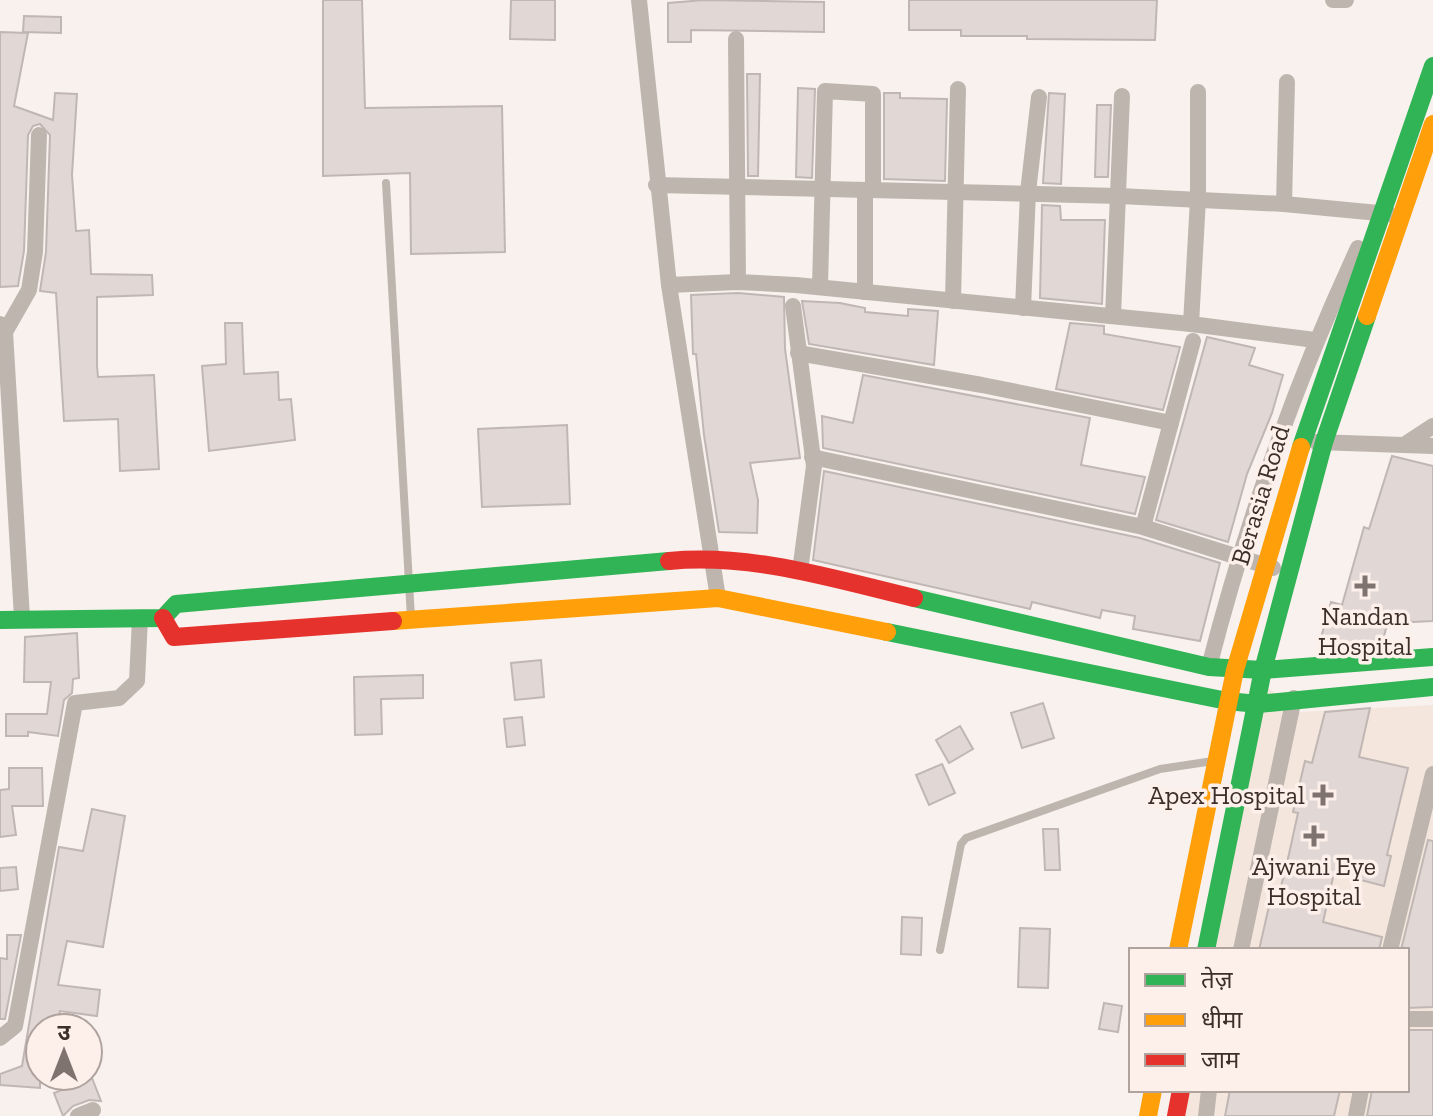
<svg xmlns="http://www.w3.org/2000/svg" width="1433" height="1116" font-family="'Zilla Slab','Noto Sans Devanagari',serif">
<rect width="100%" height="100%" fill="#f9f1ee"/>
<!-- commercial -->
<path fill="#f4e6dc" d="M1252,675L1299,712L1433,705V1116H1184L1188,1090H1407V950H1210Z"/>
<!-- building -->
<g fill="#e1d7d4" stroke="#c0b7b4" stroke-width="2">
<path d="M323,0H362L365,108L502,106L505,252L411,254L410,173L323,176Z"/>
<path d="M511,0H555V40L510,39Z"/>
<path d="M704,0L824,2V32L691,30V42H668V3Z"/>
<path d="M909,0H1157L1155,40L1027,39V36H961V30H909Z"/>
<path d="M24,16L61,17V33L23,32Z"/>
<path d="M0,32L28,33L14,106L53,120L55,93L77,94L72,175L76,231L89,230L91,274L152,275L153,295L97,297V366L98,377L154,375L159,469L120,471L118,419L64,421L56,293L40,291L46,252L50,135L40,124L33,126L28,135L24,251L18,286L0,287Z"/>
<path d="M747,74H760L758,176H748Z"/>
<path d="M798,88L815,89L812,178L796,177Z"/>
<path d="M884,93H900V98L947,99L945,181L884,179Z"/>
<path d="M1049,93L1065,94L1061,184L1043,183Z"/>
<path d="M1097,105H1111L1108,177H1095Z"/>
<path d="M1042,205L1060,206L1061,220H1105L1102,304L1040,298Z"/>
<path d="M738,293L784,297L785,349L800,458L750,463L758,500L757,533L719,532L704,435L696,354H693L691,295Z"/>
<path d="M802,301L840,303L865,308V312L908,316V309L938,311L934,365L809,344Z"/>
<path d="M225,323H242L244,374L278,372L279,400L291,399L295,440L209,451L202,366L226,364Z"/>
<path d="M1070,323L1104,326V334L1180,347L1163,410L1056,389Z"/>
<path d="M1207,337L1255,348L1249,365L1283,375L1272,413L1247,474L1228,542L1156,520Z"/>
<path d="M863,375L1090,418L1081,465L1145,477L1135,514L823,448L822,416L853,423Z"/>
<path d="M567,425L570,504L482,507L478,429Z"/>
<path d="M1392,456L1433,466V621L1413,622L1390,614L1381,647L1348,649L1320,641L1331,602L1342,605L1364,527L1369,529Z"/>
<path d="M824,471L1140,538L1220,563L1200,641L1133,629L1135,616L1102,610L1100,618L1032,602L1030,609L813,560Z"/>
<path d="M77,633L79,678L73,679L72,693L64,700L58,736L28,732V736H6V714H47L51,682H24L25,637Z"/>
<path d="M541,660L544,697L515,700L511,663Z"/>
<path d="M423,675V698L381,699L382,734L355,735L354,677Z"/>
<path d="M1043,703L1054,738L1022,748L1011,713Z"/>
<path d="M1370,708L1359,757L1408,768L1387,855L1391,856L1384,886L1334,873L1323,922L1382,937L1379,950H1259L1269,906L1276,907L1289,854L1298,813L1293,812L1305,761L1312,763L1325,712Z"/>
<path d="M522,717L525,745L507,747L504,719Z"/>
<path d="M960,726L973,749L949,763L936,740Z"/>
<path d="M942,764L955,793L929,805L916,775Z"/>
<path d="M9,768H42L43,806H12L16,835L0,837V790L9,789Z"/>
<path d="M92,809L125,816L103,947L67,941L58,985L100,990L97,1016L60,1011L57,1028H40V1088L0,1085V1074L22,1066L59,847L83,851Z"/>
<path d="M1043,829H1058L1060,870H1045Z"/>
<path d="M1428,840L1433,841V1007L1407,1008V950H1401Z"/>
<path d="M16,867L18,889L0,891V868Z"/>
<path d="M902,917L922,918L921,955L901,954Z"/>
<path d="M1020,928L1050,929L1048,988L1018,987Z"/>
<path d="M7,935H21L5,1019H0V958L7,959Z"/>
<path d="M1104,1003L1122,1006L1118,1032L1099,1029Z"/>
<path d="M1407,1030H1433V1116H1367L1372,1090H1407Z"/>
<path d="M92,1078L101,1101L89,1100L73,1106L63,1116L54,1093Z"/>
<path d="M1230,1090H1340L1334,1116H1225Z"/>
</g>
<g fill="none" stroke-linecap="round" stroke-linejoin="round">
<!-- lane -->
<g stroke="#beb6ae" stroke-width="8">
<path d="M386,183L411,618"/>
<path d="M940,950L961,844L966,838L1160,769L1213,761"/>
</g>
<!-- street -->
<g stroke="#beb6ae" stroke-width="16">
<path d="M639,0L669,285L718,598"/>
<path d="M1333,0H1346"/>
<path d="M736,39L738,282"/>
<path d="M656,185L1119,196L1284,204L1389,214"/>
<path d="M865,190V292"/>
<path d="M1284,204L1287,82"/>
<path d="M669,285L738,282L796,285L1191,324L1315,340"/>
<path d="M820,287L825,91L873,94V190"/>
<path d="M953,301L958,89"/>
<path d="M793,306L814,466L800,571"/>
<path d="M1023,308L1028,192L1039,97"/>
<path d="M1113,316L1122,96"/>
<path d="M0,324L5,332L22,618"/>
<path d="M1191,324L1198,199V92"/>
<path d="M5,332L29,290L35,252L39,135"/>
<path d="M798,353L982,385L1171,423"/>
<path d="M1316,442L1433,446"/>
<path d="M1407,443L1433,426"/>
<path d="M812,457L1143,527L1273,568"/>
<path d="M1143,527L1193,341"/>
<path d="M1209,667C1246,523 1295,383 1358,248"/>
<path d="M1241,950L1294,698"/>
<path d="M1390,950L1433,774"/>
<path d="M1407,1019H1433"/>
<path d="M0,1038L15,1026L75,703L119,698L137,681L140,618"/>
<path d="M78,1116L93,1110"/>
<path d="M1206,1116L1209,1090"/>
<path d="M1356,1116L1361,1090"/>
</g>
<!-- fast -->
<g stroke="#30b455" stroke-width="18">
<path d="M1301,447L1433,66"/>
<path d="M914,598L1209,667L1263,670L1433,657"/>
<path d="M0,620L163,618L176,604L669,561"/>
<path d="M887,632L1227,701L1258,704L1433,687"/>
<path d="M1206,950L1263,670L1324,442L1367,316"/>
</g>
<!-- slow -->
<g stroke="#ff9f0a" stroke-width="18">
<path d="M1367,316L1433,124"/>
<path d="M393,621L718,598L887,632"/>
<path d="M1178,950L1235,670L1301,447"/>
<path d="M1148,1116L1153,1090"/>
</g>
<!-- jam -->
<g stroke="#e5322d" stroke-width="18">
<path d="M669,561C752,553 834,579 914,598"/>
<path d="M163,618L174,637L393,621"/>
<path d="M1176,1116L1181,1090"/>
</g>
</g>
<!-- markers -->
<g fill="#7e736f" stroke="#fdefea" stroke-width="3">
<path d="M1361 574h8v8h8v8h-8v8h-8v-8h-8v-8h8z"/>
<path d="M1319 783h8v8h8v8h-8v8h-8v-8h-8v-8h8z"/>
<path d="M1310 824h8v8h8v8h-8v8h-8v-8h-8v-8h8z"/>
</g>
<g text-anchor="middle" stroke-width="7" stroke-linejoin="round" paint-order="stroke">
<!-- street labels -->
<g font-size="26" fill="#3c2f2a" stroke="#fdefea">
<text transform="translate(1260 495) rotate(-73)" y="9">Berasia Road</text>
</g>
<!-- poi labels -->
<g font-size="26" fill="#3c2f2a" stroke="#fdefea">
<text x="1365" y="625">Nandan<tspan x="1365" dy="30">Hospital</tspan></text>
<text x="1305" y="804" text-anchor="end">Apex Hospital</text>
<text x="1314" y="875">Ajwani Eye<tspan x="1314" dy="30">Hospital</tspan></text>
</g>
</g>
<!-- legend -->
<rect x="1129" y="948" width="280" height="144" fill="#fdefea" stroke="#b0a29d" stroke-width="2"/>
<rect x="1145" y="974" width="40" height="12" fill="#30b455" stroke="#b0a29d" stroke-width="2"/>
<text x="1201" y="988" font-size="24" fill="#3c2f2a">तेज़</text>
<rect x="1145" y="1014" width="40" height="12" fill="#ff9f0a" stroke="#b0a29d" stroke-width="2"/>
<text x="1201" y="1028" font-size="24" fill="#3c2f2a">धीमा</text>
<rect x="1145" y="1054" width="40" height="12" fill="#e5322d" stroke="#b0a29d" stroke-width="2"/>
<text x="1201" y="1068" font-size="24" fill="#3c2f2a">जाम</text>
<!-- north arrow -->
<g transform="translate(64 1052)"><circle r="38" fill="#fdefea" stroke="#b0a29d" stroke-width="2"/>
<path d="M0-6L14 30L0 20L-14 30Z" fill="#7e736f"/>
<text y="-12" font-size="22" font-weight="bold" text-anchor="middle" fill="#3c2f2a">उ</text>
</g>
</svg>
